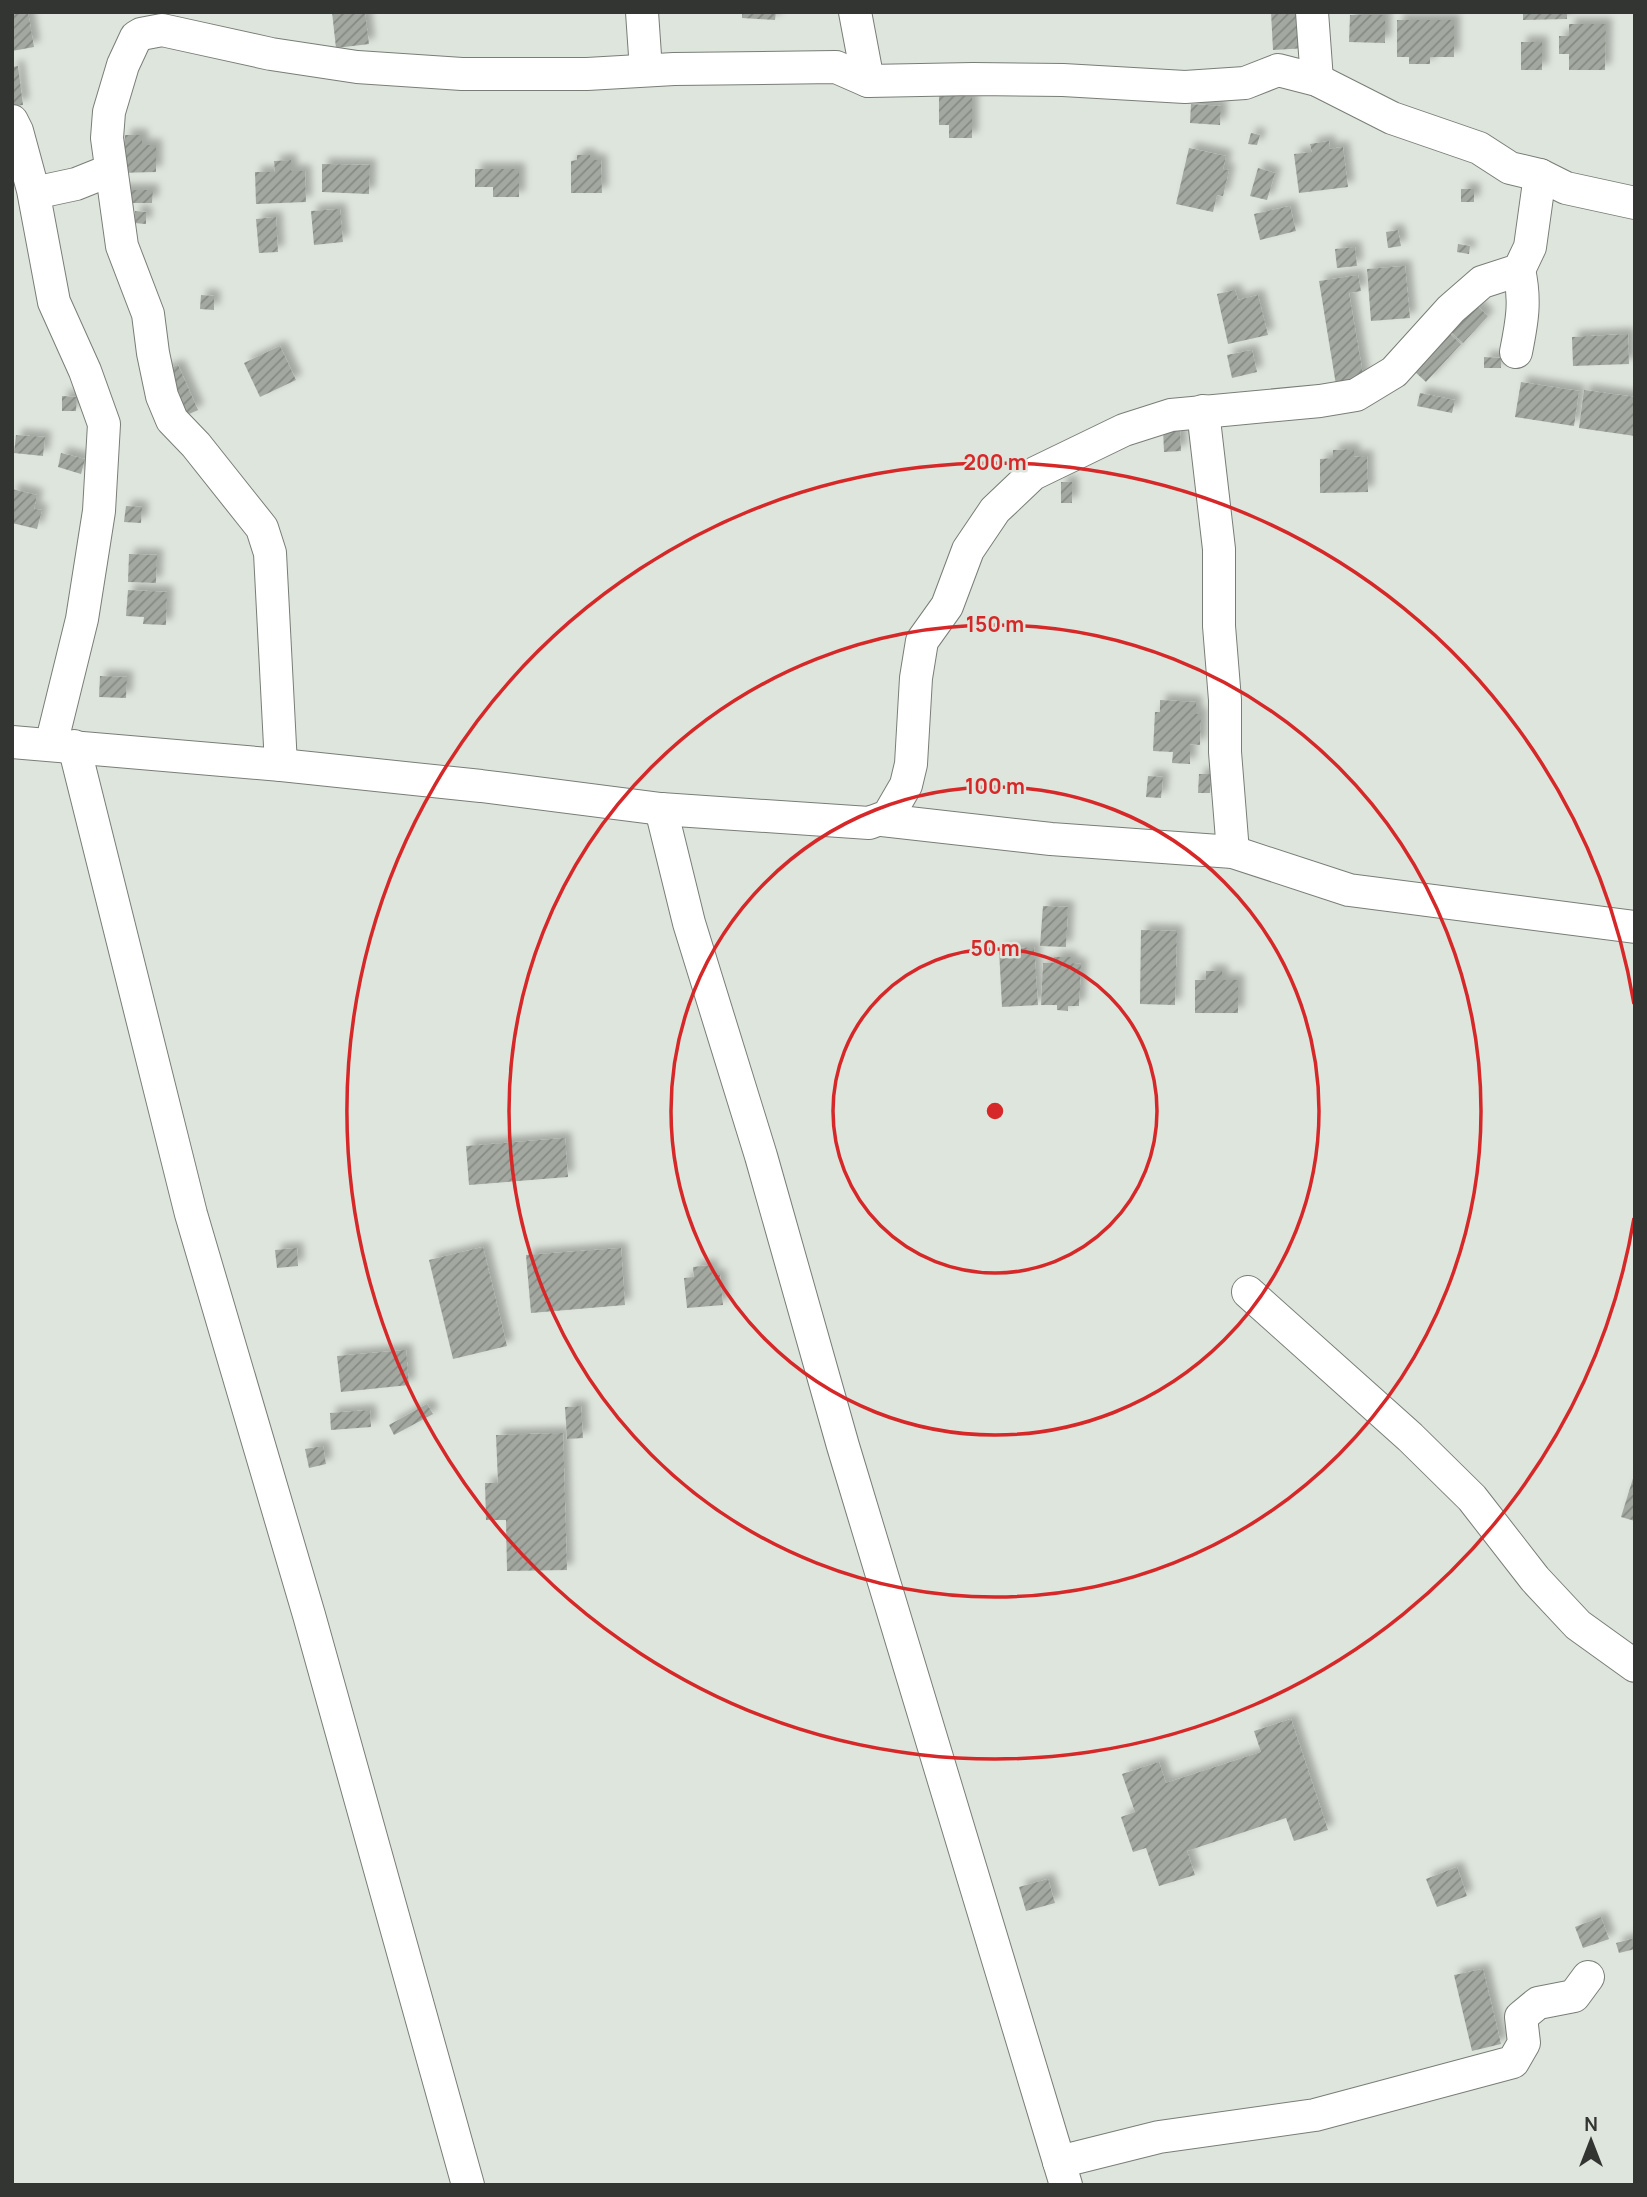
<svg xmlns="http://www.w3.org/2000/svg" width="1647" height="2197" font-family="Manrope,sans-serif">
<defs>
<pattern id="building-hatch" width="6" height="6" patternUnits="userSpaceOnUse" patternTransform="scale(1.75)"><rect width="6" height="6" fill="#a3a9a1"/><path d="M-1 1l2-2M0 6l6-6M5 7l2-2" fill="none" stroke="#858a84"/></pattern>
<filter id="shadow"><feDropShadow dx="6" dy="-6" stdDeviation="3.5" flood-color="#0004"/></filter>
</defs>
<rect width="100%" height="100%" fill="#dee5dc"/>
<!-- building -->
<g fill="url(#building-hatch)" filter="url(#shadow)">
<path d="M12,12H28L34,47L12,51Z"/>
<path d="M332,12H365L369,44L336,48Z"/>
<path d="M742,12H776L775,20L742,18Z"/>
<path d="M1271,12H1306L1308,48L1273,50Z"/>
<path d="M1523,12H1567V19L1523,20Z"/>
<path d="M1350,15H1385V43L1349,42Z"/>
<path d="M1397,20H1454V57H1430V64H1409V57H1397Z"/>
<path d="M1569,24H1606L1605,70H1569V54H1559V36H1569Z"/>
<rect x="1521" y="42" width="21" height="28"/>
<path d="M18,66L23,105L13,106L12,67Z"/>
<path d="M939,88L972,89V138H949V125H939Z"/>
<path d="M1191,104L1221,106L1220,125L1190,123Z"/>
<path d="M1251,133L1260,135L1257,145L1248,144Z"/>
<path d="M125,135H142V145H156V172L116,173L115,146H125Z"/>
<path d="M1329,141L1330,149L1343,147L1348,187L1299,193L1294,154L1312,152L1310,144Z"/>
<path d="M1189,148L1226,156L1223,169L1229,170L1223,196L1217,195L1213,212L1176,204Z"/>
<path d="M577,155H590V160H601L602,193H571V161L577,160Z"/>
<path d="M291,160V171H305L306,202L256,204L255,172H275L274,161Z"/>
<path d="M322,164L370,165L369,194L322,192Z"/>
<path d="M1258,168L1275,173L1267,200L1250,196Z"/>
<path d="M475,169H519V197H493V187H475Z"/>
<rect x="1461" y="189" width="13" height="13"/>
<path d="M118,190H153L152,203H118Z"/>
<path d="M1290,206L1296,231L1260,240L1254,214Z"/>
<path d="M340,209L343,242L314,245L311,211Z"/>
<path d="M135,211L146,212V224L134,223Z"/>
<path d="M276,217L278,252L259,253L256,219Z"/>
<path d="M1398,230L1401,246L1388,248L1386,232Z"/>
<path d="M1458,244L1470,246L1469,254L1457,252Z"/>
<path d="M1355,247L1357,266L1337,268L1335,249Z"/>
<path d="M1405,266L1410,318L1371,321L1367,269Z"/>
<path d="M1358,275L1361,291L1349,293L1365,386L1337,391L1319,281Z"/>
<path d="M1235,290L1238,300L1258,295L1268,335L1228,344L1217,294Z"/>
<path d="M201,295L214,296V310L200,309Z"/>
<path d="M1475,304L1488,316L1463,343L1450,331Z"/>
<path d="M1449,333L1461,344L1426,382L1414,371Z"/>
<path d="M1628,334L1629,364L1573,366L1572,337Z"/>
<path d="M280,346L296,380L260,397L244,363Z"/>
<path d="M1252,350L1257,372L1232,378L1227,355Z"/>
<path d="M1484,357L1501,358V368H1484Z"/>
<path d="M178,365L198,410L180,418L159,373Z"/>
<path d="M1521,382L1579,391L1574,426L1515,417Z"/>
<path d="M1584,390L1635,397V436L1579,428Z"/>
<path d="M1420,393L1455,400L1452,413L1417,406Z"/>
<path d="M62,396L77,397L76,411H62Z"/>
<path d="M1163,429H1180L1181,451L1164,452Z"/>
<path d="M16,435L45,437L43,456L14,453Z"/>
<path d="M1354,449V457L1367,456L1368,492L1320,493V459L1333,458V450Z"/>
<path d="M61,453L85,459L81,474L58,467Z"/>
<rect x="1061" y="482" width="11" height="21"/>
<path d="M12,489L37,495L34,509L42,510L37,529L12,523Z"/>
<path d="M126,506L142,507L141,523L124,522Z"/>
<path d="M129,554L157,555L156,583L128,582Z"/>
<path d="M128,590L167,592L166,625L143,624L144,617L126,616Z"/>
<path d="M100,676L127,677L126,698L99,697Z"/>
<path d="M1160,700L1196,702V714H1201L1200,745L1190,744V764L1172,763L1173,752L1153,751L1155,712H1160Z"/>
<path d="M1199,774H1211L1210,793H1198Z"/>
<path d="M1148,776L1163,777L1161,798L1146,797Z"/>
<path d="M1043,906L1068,907L1066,947L1040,946Z"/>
<path d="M1141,930L1177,931L1175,1005L1140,1004Z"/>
<path d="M1034,947L1038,1005L1002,1007L999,949Z"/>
<path d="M1054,957H1071V963L1081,964L1079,1006H1068V1011L1057,1010V1005H1041L1043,963H1054Z"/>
<path d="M1206,971H1222V980H1238V1013H1195V980H1206Z"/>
<path d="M565,1138L568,1177L469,1185L466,1146Z"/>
<path d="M483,1247L507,1346L453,1359L429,1260Z"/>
<path d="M297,1248L298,1266L277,1268L275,1250Z"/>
<path d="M621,1248L625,1305L531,1313L526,1255Z"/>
<path d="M711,1265L712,1275H720L723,1305L687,1308L684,1278L694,1277L693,1267Z"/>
<path d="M406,1350L409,1385L341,1392L337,1356Z"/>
<path d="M427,1404L433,1414L394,1435L389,1425Z"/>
<path d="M581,1406L583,1438L567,1439L565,1407Z"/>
<path d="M370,1410L371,1427L331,1430L330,1413Z"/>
<path d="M563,1433L567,1570L507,1571L506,1520H486L485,1483H498L496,1435Z"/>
<path d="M323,1446L326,1464L309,1468L305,1449Z"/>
<path d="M1635,1472V1521L1621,1517Z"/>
<path d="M1291,1719L1328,1830L1294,1841L1286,1818L1187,1851L1195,1875L1159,1886L1146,1848L1133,1852L1121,1817L1135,1812L1122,1774L1159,1762L1166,1783L1261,1752L1254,1731Z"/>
<path d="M1457,1867L1467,1896L1437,1907L1426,1879Z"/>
<path d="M1048,1879L1055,1903L1026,1911L1019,1887Z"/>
<path d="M1601,1917L1609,1939L1583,1948L1575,1927Z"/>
<path d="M1635,1938V1949L1619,1953L1616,1943Z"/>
<path d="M1483,1969L1501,2044L1472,2051L1454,1975Z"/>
</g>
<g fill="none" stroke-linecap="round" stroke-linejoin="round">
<!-- minor casing -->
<g stroke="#787e77" stroke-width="34">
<g id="minor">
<path d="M642,12L646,70"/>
<path d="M855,12L868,81"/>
<path d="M1312,12L1317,80"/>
<path d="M12,121L17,131L33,190L54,302L85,371L104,424L99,511L82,619L51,745"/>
<path d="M34,193L76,184L111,170"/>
<path d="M1516,352C1522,322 1526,300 1519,270"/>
<path d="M1203,411L1219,549V626L1225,700V752L1233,852"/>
<path d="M12,742L281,765L481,786L661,809L869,823L888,816L906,785L911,764L916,678L922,641L947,606L968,550L995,510L1033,474L1124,430L1171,415L1320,401L1356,395L1394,372L1451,309L1482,282L1519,270L1530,247L1540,175L1566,188L1635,203"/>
<path d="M74,746L191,1214L309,1615L468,2185"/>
<path d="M281,765L270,553L262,528L196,445L172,420L162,396L153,353L148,314L122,246L107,138L109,112L123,65L136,37L141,34L162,30L271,54L357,67L462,74H587L674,69L836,67L868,81L973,79L1063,80L1185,87L1245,83L1278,70L1317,80L1392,118L1479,148L1510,168L1540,175"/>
<path d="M661,809L689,923L761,1156L843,1446L1066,2185"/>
<path d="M882,820L1051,839L1233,852L1349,890L1635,927"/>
<path d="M1248,1292L1410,1437L1472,1498L1535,1579L1578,1625L1635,1666"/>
<path d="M1059,2162L1159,2137L1315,2115L1513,2062L1524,2043L1521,2017L1538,2003L1574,1996L1588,1977"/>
</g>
</g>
<!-- minor -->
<use href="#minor" stroke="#fff" stroke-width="32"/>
</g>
<!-- distance rings -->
<g fill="none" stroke="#d62828" stroke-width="3.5">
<circle cx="995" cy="1111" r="162"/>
<circle cx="995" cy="1111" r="324"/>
<circle cx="995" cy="1111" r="486"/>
<path d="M1634 1218A648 648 0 1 1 1634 1004"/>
</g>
<circle cx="995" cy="1111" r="10" fill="#d62828" stroke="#dee5dc" stroke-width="3.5"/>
<g font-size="21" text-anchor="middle" font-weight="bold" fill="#d62828" stroke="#dee5dc" stroke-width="5" stroke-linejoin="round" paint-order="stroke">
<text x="995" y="470">200 m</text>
<text x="995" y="632">150 m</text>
<text x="995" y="794">100 m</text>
<text x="995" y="956">50 m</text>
</g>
<!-- border -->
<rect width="1647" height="2197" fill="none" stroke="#333532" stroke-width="28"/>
<!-- north arrow -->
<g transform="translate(1591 2141)" stroke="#dee5dc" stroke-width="5" paint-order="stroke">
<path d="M0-5L12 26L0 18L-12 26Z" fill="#333532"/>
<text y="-10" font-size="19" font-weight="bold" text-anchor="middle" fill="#333532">N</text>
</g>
</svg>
